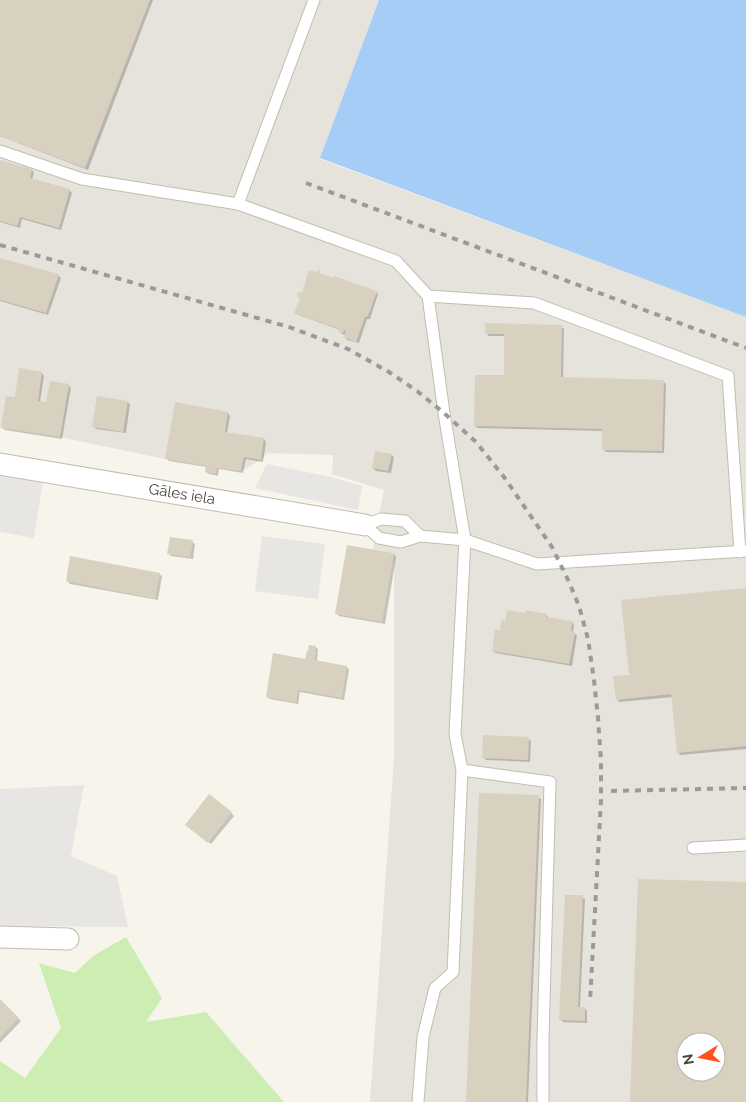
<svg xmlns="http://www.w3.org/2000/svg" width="746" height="1102" font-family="Raleway,sans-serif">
<rect width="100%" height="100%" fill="#f6f4eb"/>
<!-- industrial -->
<path fill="#e6e3dc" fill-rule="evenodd" d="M0,0H379L320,159L746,317V1102H370L394,757V553L373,549L384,490L332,474L333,455L267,453L261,460L241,471L165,459L60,437L0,428ZM686,1042H716V1072H686Z"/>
<!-- green -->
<path fill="#cdedb2" d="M126,937L162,998L146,1022L206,1012L284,1102H0V1061L25,1078L61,1028L39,963L75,973L93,956Z"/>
<!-- parking -->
<g fill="#e8e6e3">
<path d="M267,464L331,477L362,486L358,510L255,488Z"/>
<path d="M0,469L44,476L34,538L0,532Z"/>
<path d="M262,536L325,544L318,599L255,591Z"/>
<path d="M84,785L71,856L117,876L128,927L0,926V789Z"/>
</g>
<!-- water -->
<path fill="#a5cdf6" d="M379,0H746V317L320,158Z"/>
<!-- shadow -->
<g fill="#0003">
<path d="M0,0H153L88,170L0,136Z"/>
<path d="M0,161L32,170L34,173L32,180L69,190L72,193L61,230L22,219L20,228L0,222Z"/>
<path d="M0,259L58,275L61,278L48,315L0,301Z"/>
<path d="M376,292L378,294L370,319H367L359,343L347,340L345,337L346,335L342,334L340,331V330L299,315L296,313Z"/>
<path d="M561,327L564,329L563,379L663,381L666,384L664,453L606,452L603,449L604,431L478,428L475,426L505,376L506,336H489L486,333Z"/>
<path d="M42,373L44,376L40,402L47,404L68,385L71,388L62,439L5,430L2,427L16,399Z"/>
<path d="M127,402L130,404L126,433L96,429L93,426Z"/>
<path d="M176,404L228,413L230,416L227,433L264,439L266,442L263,462L246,459L243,473L219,469L218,476L209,474L206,472L207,467L169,461L166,458Z"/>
<path d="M391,455L394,457L391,473L376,471L373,468Z"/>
<path d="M192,542L195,544L193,559L171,556L168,553Z"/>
<path d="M394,554L396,557L385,624L339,616L336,613Z"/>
<path d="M159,574L162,576L158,600L70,584L67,581Z"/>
<path d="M746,590V749L680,755L678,752L673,697L619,702L617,699L630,676Z"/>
<path d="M546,615L549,618L572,622L574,625L573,633L577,635L572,666L496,653L493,651L501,632Z"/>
<path d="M315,647L318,649L317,662L347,667L349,670L344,700L300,692L298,704L270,699L267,697L306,660Z"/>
<path d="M529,739L531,741L530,762L486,760L483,757Z"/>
<path d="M538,797L541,799L528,1102H468Z"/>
<path d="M231,813L234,816L211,844L189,827Z"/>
<path d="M582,897L585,899L580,1008H585L587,1011V1023L563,1022L560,1019Z"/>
<path d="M0,1001L21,1021L0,1043Z"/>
</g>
<!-- building -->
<g fill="#d9d1c0" fill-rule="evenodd">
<path d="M0,0H150L85,168L0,136Z"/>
<path d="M0,160L32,169L30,178L70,189L59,228L20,217L17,226L0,221Z"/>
<path d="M0,258L59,274L46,313L0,300Z"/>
<path d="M319,269H320L319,273L334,278V276L377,291L368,316L365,317L356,342L343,337L346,331L344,330L343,333L338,331L339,329L294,313L300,298L297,296L298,292L302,293L309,270L317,272Z"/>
<path d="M485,323L562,325L561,377L664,380L662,451L602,450V429L474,426L475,375H504V334H485Z"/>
<path d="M19,368L42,372L38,401L46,402L50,381L69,384L60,437L1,428L6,396L15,397Z"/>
<path d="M97,396L128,401L123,432L92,427Z"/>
<path d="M175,402L228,412L225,432L264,438L261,460L244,457L241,471L216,468L215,474L205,472L206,466L165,459Z"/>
<path d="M375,451L392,454L388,471L372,468Z"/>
<path d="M170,537L193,540L190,557L167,554Z"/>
<path d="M347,545L394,553L382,622L335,614Z"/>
<path d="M70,556L160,573L155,599L66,581Z"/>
<path d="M746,588V746L677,753L671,694L616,700L613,676L629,675L621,600Z"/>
<path d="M507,610L525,613L526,610L547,614L546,617L572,621L571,631L575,632L569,664L492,651L495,630H500L501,620L505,621Z"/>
<path d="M309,645L316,646L315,652H316L315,660L347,666L342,698L298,690L296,703L266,697L273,653L305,659L307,651H308Z"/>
<path d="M483,735L529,737L528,760L482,758Z"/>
<path d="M479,793L539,795L526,1102H466Z"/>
<path d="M209,794L232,812L208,843L185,825Z"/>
<path d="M638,879L746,882V1102H630ZM686,1042H716V1072H686Z"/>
<path d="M565,895H583L578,1007H585V1021L559,1020Z"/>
<path d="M0,999L19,1018L0,1038Z"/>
</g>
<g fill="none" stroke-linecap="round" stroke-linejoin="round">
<!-- lane casing -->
<g stroke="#c3bdad" stroke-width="13">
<g id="lane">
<path d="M314,0L238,204L396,261L428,296L444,413L465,540L537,564L746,551"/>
<path d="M0,151L82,179L238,204"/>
<path d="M428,296L534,303L728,376L740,552"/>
<path d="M462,770L550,782L543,1039V1102"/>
<path d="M693,848L746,845"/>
<path d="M418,1102L423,1037L435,988L453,972L462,770L455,734L465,540L420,536L401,542L379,538L365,525L381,519L405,521L420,536"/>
</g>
</g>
<!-- street casing -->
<g stroke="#c3bdad" stroke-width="23">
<g id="street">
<path d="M0,464L365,525"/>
<path d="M0,937L68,939"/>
</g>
</g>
<!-- lane -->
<use href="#lane" stroke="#fff" stroke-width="11"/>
<!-- street -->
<use href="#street" stroke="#fff" stroke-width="21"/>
<!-- rail -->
<g stroke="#9a9a9a" stroke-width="4" stroke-dasharray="6 6" stroke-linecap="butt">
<path d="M306,183L746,348"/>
<path d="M0,245L289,327L348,349L389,372L417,391L444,413L476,442L504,477L552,547L569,582L579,606L588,639L594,680L598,718L601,761V800L590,1002"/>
<path d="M611,791L746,788"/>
</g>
</g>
<g text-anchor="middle" stroke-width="4" stroke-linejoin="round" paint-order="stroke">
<!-- street labels -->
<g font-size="15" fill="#4c4638" stroke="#fff">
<text transform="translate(182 494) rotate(9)" y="5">Gāles iela</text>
</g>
</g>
<!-- north arrow -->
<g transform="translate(701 1057) rotate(260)"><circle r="24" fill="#ffffff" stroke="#b7b5af"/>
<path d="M0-4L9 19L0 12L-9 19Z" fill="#ff521a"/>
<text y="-8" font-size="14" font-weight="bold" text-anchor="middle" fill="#4c4638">N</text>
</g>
</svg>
